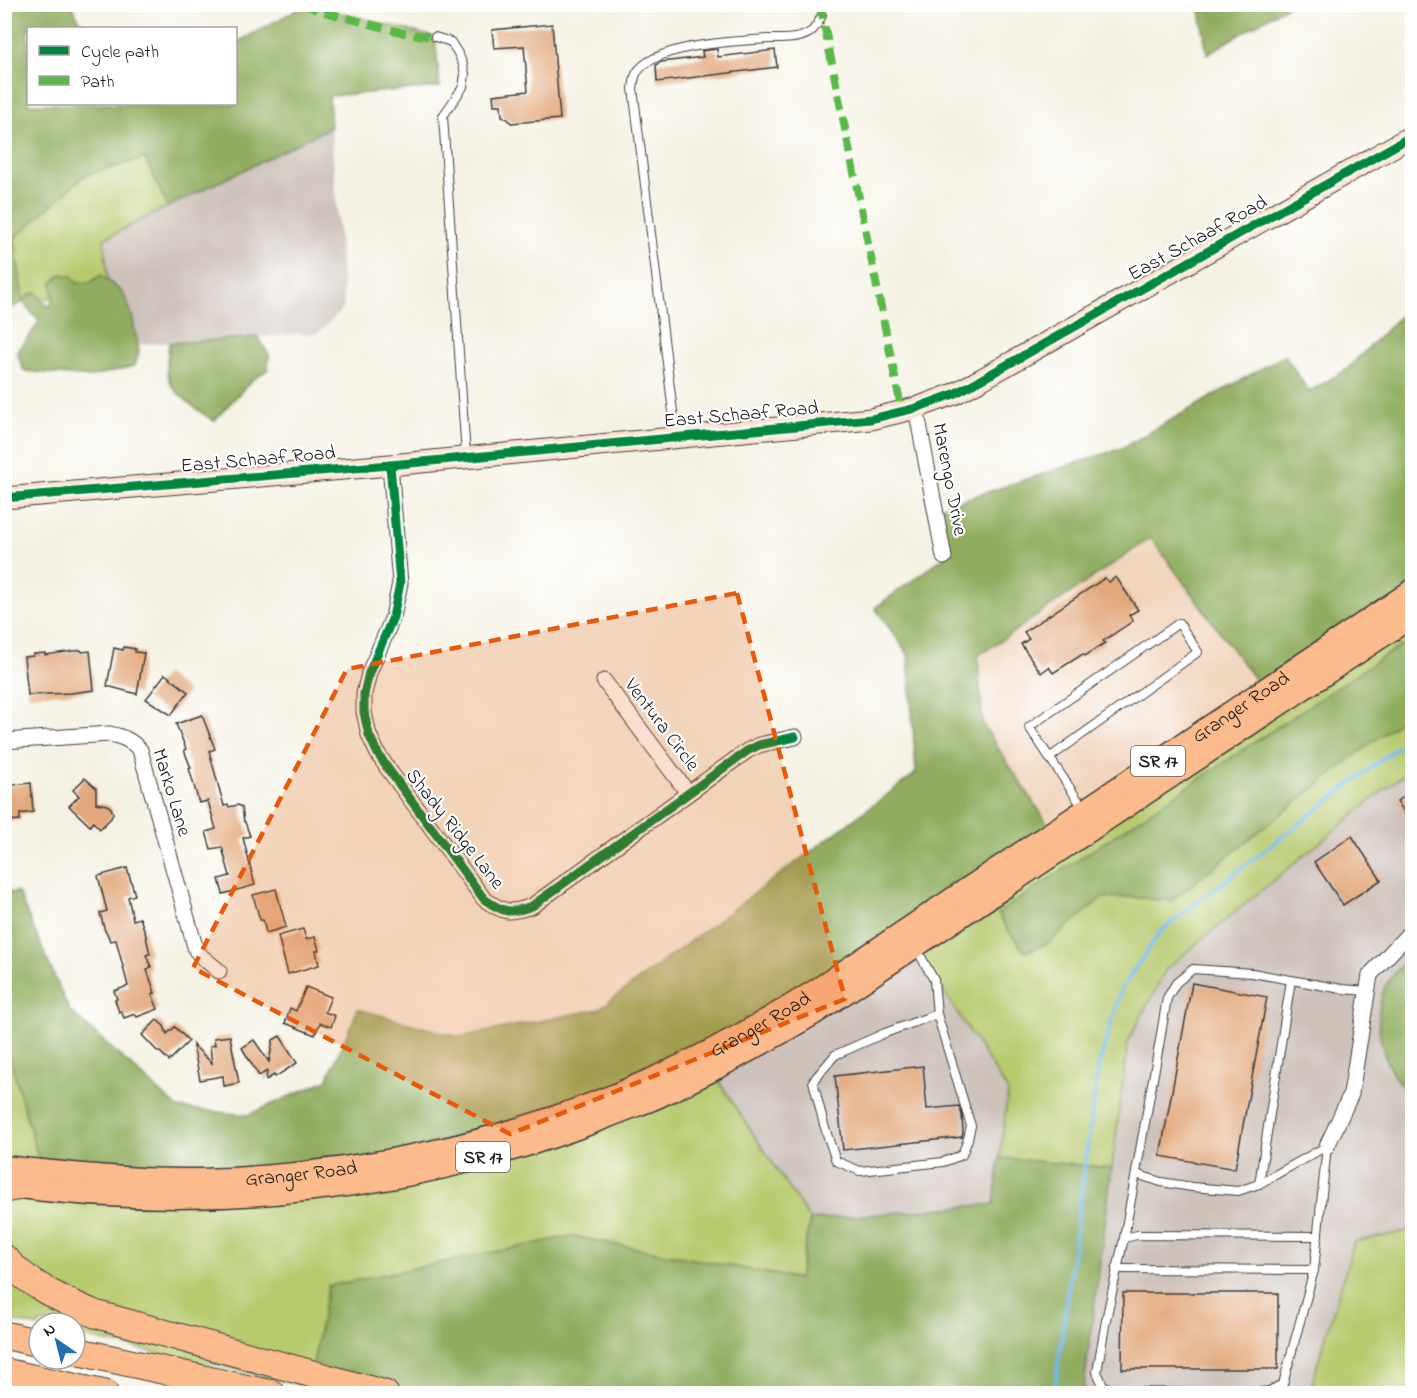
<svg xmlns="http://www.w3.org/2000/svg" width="1417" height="1398" font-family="'Indie Flower',sans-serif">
<rect width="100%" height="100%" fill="#fff"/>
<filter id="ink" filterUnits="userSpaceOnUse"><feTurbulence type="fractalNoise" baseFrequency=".0167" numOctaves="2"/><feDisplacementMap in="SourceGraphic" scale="12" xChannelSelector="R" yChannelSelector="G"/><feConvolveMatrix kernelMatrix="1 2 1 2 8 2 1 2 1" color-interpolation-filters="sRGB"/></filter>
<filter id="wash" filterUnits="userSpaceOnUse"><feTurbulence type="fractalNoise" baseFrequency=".008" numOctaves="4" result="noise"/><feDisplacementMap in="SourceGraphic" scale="24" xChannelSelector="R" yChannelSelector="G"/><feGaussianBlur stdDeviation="1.35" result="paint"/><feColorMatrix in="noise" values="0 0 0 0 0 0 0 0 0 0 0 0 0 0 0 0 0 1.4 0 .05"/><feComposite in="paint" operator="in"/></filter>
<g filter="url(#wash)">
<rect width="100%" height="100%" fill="#f5f2e3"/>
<!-- built -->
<path fill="#f1d5bd" d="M1151,538L1263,691L1053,832L983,725L978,656Z"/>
<!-- industrial -->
<g fill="#cec1ba">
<path d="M331,127L344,308L318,333L114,346L104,239Z"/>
<path d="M1412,769V1230L1354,1242L1309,1393L1083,1394L1128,1042L1166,969L1391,784Z"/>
<path d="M915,947L1008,1091L994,1204L810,1220L712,1071Z"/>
</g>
<!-- green -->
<g fill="#b7ca6e" stroke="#6a7345" stroke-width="1.5">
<path d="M145,158L168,207L104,239L109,289L23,302L14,238L85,175Z"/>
<path d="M1412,616V769L1391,784L1166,969L1128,1042L1112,1168L1000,1158L1008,1091L915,947Z"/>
<path d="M5,1051L8,1052L42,1171L5,1167Z"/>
<path d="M712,1071L810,1220L799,1279L571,1236L311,1373L129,1324L5,1258L4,1189Z"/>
<path d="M1412,1230V1393H1309L1354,1242Z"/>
<path d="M4,1272L303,1385L75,1335V1323H39V1327L5,1320Z"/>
</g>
<!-- forest -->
<g fill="#91ae61" stroke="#56653e" stroke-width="1.5">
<path d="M1199,4H1289V5L1207,54Z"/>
<path d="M5,5H71L84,28H28V104H236V43L305,5H311L435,37L440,87L329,96L331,127L168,207L145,158L85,175L15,238L23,301L30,294L31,295L36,292L41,299L50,307L53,297L52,283L61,274L72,276L77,283L91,282L101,275L123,293L132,315L139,351L135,366L90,377L24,371L17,352L29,337L39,322L23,302L5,311Z"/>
<path d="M1412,304V591L1263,691L1151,538L978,656L983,725L1053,832L652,1079L349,1167L42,1171L8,1052L5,1051V893L18,892L69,1010L178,1108L248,1115L327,1080L358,1009L459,1037L599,1009L916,773L908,654L875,608L944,557L935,509L1122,448L1285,355L1309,392L1346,370Z"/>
<path d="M258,337L269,355L268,369L250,382L214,421C202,413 173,394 169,380C165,368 168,355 169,343Z"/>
<path d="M1412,639V712C1331,773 1252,838 1171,901L1131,897L1102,898L1048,943L1025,952L1006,928L998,913L1381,658Z"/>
<path d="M1412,953V1094C1382,1075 1372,1022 1384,989C1389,977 1404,963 1412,953Z"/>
<path d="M1000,1158L1112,1168L1083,1393L385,1394L311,1373L328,1286L571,1236L799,1279L810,1220L994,1204Z"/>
</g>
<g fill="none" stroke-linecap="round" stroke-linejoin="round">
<!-- stream -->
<path stroke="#6fbae8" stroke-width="4" d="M1054,1394L1098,1068L1122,987L1162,930L1412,736"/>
</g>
<g id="blocks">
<!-- building -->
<g fill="#e2a87b">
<path d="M552,24L560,119L511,123L508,119L502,116L501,105H494L493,95L528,91L524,46L494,48L492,30Z"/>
<path d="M717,49L718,57L775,50L777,67L657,82L656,65L661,62L703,57L702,51Z"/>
<path d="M1116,577L1138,610L1129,615L1133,621L1103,641L1105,643L1085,656L1083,654L1053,673L1049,667L1041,673L1021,644L1029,639L1024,632L1105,578L1109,582Z"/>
<path d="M124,647L135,649V652L144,653L137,694L107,686L114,648L123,650Z"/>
<path d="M81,650L82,652L90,651L94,690L71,693L28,695L24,657L33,656V654L45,653V655Z"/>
<path d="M165,674L188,692L171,715L146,699Z"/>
<path d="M202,715L215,749L209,751L224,806L228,805L229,807L238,805L242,807L244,822H245L250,836L243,838L255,885L223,894L219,879L230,876L222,847L211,849L206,832L216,829L208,801L199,803L189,768H191L184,750L186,749L176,724Z"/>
<path d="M85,778L96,788V803L107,805L111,808L113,813L111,818L100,829L93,822L90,826L69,806L79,796L73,790Z"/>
<path d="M31,783L33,812L20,814V820L9,821L5,786Z"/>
<path d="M1413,791V825L1397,801Z"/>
<path d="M1352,836L1381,880L1343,905L1314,862Z"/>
<path d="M127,868L135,895L128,897L133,920L140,918L145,932L150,954L146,955L151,967L147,970L155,993L152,994L158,1009L137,1017L135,1014L124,1018L121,1011L119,1012L115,1000L117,999L114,991L128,986L116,940L110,941L107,933L105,931L100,913L107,911L98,876Z"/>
<path d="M276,889L286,927L266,933L263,920H260L253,895Z"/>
<path d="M303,929L306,939L315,937L319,950L316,951L319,965L288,974L278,936Z"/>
<path d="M1192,983L1267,997L1235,1169L1160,1156Z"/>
<path d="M306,987L331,997L325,1012L335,1016L331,1027L320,1023L315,1035L285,1023L290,1008L296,1011Z"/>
<path d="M157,1020L164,1026L167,1034L175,1027L189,1041L169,1061L160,1052H158L142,1035Z"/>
<path d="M230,1036L239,1083L224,1086L223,1076L200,1080L193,1045L212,1063L210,1046L215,1045L214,1038Z"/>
<path d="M280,1036L297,1063L275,1077L274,1075L266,1080L267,1071L259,1076L242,1048L254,1040L269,1062L273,1040Z"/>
<path d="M923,1066L927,1109L959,1106L962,1115L963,1133L962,1137L843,1150L835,1076Z"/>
<path d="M1123,1293H1278V1369H1122Z"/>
</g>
</g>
</g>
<g filter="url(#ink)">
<use href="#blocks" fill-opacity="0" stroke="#3d3c3a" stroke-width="1.5"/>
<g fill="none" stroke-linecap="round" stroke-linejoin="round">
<!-- lane casing -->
<g stroke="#3d3c3a" stroke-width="10">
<g id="lane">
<path d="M435,37L451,42L459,55L463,65L465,74L463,87L443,116L466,456"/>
<path d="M676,436L633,88C634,84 634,78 636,74C652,44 737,41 768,39C780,39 798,40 809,33C816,29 819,21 822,15"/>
<path d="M1049,758L1198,652L1179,623L1029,727L1084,809"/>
<path d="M1412,880L1410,882L1412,886"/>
<path d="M916,948L934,980L937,1014L885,1033L835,1055L813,1081L824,1125L836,1161L860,1171L943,1162L962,1155L968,1139L971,1126L937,1014"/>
<path d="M1136,1174L1161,1182L1192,1187L1238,1191L1259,1184L1291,980"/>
<path d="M1259,1184L1327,1146"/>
<path d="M1318,1236L1137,1235L1124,1238L1106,1320L1097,1372L1103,1385L1114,1392L1250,1393L1269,1391L1283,1384L1314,1270L1327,1146"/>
<path d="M1124,1238L1159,1046L1167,998L1176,983L1193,969L1252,973L1342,989L1367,991"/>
<path d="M1116,1269L1314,1270"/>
</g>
</g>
<!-- street casing -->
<g stroke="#3d3c3a" stroke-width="17">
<g id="street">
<path d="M916,408L944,557"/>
<path d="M390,465L400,583L393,617L369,673L364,694V712L369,735L378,754L388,769L484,899C504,913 509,914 532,906L747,751L759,745L795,737"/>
<path d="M604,681L688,793"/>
<path d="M4,741L110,734C123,737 131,740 140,750L196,950L202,957L219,971"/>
<path d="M1327,1146L1351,1094L1370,975L1412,930"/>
</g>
</g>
<!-- secondary casing -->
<g stroke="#3d3c3a" stroke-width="23">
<path id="secondary" d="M4,498L390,465L871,419L916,408L954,394L982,379L1412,136"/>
</g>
<!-- primary casing -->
<g stroke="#3d3c3a" stroke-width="25">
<g id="primary">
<path id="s1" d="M4,1167C69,1174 134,1181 199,1180C353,1177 513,1142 653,1079C711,1053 766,1022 820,988L1412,591"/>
<path d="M4,1185C208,1213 415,1192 606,1117C623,1110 641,1104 657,1097C711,1072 762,1044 813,1014L1412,616"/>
</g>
</g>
<!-- highway casing -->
<g stroke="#3d3c3a" stroke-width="29">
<g id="highway">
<path d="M4,1189L16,1187"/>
<path d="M4,1258C29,1285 62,1300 95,1314L385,1394"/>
<path d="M4,1335L39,1343"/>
<path d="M75,1351L272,1394"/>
<path d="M4,1372L105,1394"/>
</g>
</g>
<!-- lane -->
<use href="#lane" stroke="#fff" stroke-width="8"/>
<!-- street -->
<use href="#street" stroke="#fff" stroke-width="15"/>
<!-- secondary -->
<use href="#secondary" stroke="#fde4d1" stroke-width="21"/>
<!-- primary -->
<use href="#primary" stroke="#fbbb8c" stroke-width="22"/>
<!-- highway -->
<use href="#highway" stroke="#fbbb8c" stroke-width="27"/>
<!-- quiet -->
<g stroke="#58b947" stroke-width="8" stroke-dasharray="15 8" stroke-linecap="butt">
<path d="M303,4L317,10L404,33L435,37"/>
<path d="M820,4L902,412"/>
</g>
<!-- cycleway casing -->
<g stroke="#fff" stroke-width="13">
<g id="cycleway">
<path d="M390,465L400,583L393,617L369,673L364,694V712L369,735L378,754L388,769L484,899C504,913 509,914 532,906L747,751L759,745L795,737"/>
<path d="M4,498L390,465L871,419L916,408L954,394L982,379L1412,136"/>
</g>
</g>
<!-- cycleway -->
<use href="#cycleway" stroke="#00873e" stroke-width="9"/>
</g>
</g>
<!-- marked area -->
<path fill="#e8590c" fill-opacity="0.2" stroke="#e8590c" stroke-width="4.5" stroke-dasharray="12 8" stroke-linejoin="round" d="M737,593L845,999L510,1134L193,968L347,669Z"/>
<g text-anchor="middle" stroke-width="4.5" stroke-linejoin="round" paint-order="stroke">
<!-- shield labels -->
<g fill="#fff" stroke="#606060" stroke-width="1.5">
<rect x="1131" y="746" width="54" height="30" rx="4.5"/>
<rect x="456" y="1142" width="54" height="30" rx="4.5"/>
</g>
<g font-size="18" font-weight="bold" fill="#1c1c1c">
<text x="1158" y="767">SR 17</text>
<text x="483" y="1163">SR 17</text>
</g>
<!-- street labels -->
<g font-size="20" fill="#1c1c1c" stroke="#fff">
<text transform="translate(1197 237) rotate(-29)" y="7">East Schaaf Road</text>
<text transform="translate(741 413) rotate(-5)" y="7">East Schaaf Road</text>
<text transform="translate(258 458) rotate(-5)" y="7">East Schaaf Road</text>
<text transform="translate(951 479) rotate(79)" y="7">Marengo Drive</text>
<text dy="7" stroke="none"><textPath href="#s1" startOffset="1360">Granger Road</textPath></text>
<text transform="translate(663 724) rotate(53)" y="7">Ventura Circle</text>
<text transform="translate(173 792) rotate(73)" y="7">Marko Lane</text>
<text transform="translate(456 828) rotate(52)" y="7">Shady Ridge Lane</text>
<text dy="7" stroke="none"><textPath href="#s1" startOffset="784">Granger Road</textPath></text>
<text dy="7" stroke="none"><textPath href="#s1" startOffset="298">Granger Road</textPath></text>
</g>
</g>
<!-- margin -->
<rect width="1417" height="1398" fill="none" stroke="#fff" stroke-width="24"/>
<!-- legend -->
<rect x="27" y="27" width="210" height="78" fill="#ffffff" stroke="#a4a4a4" stroke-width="1.5"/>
<rect x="39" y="46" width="30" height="9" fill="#00873e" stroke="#a4a4a4" stroke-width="1.5"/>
<text x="81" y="57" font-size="18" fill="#1c1c1c">Cycle path</text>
<rect x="39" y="76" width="30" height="9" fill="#58b947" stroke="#a4a4a4" stroke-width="1.5"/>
<text x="81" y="87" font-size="18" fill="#1c1c1c">Path</text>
<!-- north arrow -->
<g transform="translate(57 1341) rotate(325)"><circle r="28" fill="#ffffff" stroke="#a4a4a4" stroke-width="1.5"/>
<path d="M0-4.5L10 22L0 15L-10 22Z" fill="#1f6fb2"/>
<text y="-9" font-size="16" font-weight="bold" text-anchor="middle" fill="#1c1c1c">N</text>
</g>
</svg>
